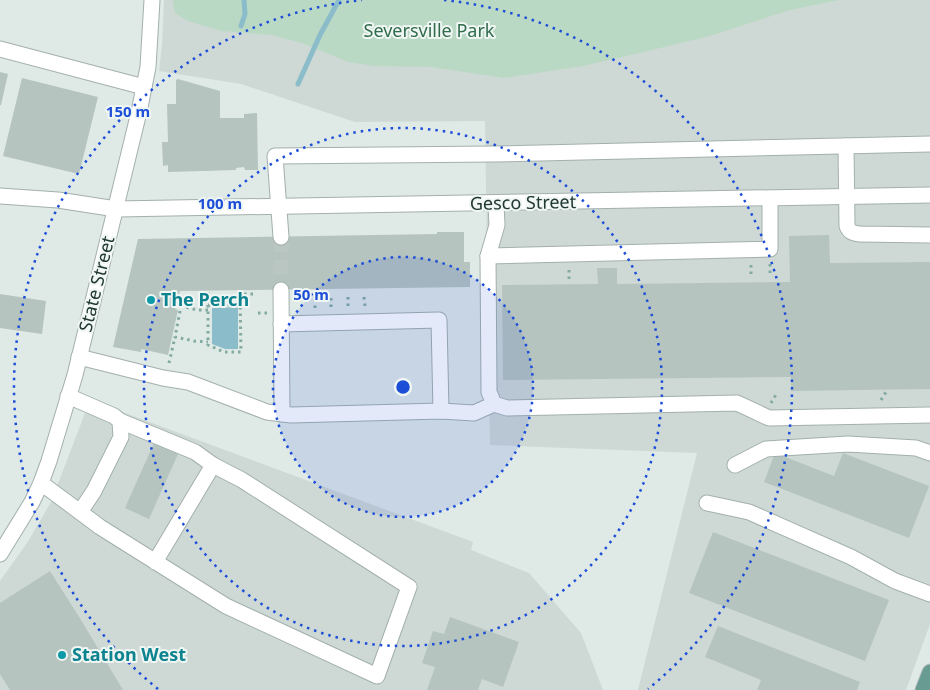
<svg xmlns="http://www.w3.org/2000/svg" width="930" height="690" font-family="'Noto Sans',sans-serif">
<rect width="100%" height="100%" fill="#dfe9e6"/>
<!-- built -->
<g fill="#ced9d5">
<path d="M164,0H930V624L906,690H638L697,453L490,445L485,121L355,122L241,84L159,71L162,45Z"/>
<path d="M90,400L473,542L471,550L529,573L581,633L603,690H0V581L29,540L51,502Z"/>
</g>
<!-- green -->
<path fill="#bad9c4" d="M173,0H839L790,10L710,36L635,54L583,66L504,78L431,67L374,66L348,62L302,43L271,35L221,31L188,21L175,13Z"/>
<!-- water -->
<path fill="#8bbcca" d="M238,307V349H225L212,344V308Z"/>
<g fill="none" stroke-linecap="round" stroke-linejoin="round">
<!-- stream -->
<g stroke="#8bbcca" stroke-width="5">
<path d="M241,26L245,14L244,0"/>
<path d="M298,84L320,35L339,0"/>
</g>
</g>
<!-- building -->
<g fill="#b5c4bf">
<path d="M0,72L8,74L1,105H0Z"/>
<path d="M22,78L98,97L79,174L3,156Z"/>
<path d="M178,79L220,91V118H244V114L257,113L258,170H245L244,167L236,168V170L168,172V165L163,166L162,142H168L167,104H176V80Z"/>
<path d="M437,232H464V262H470V287L180,291L175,309L178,310L168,355L141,349V352L113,347L138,239L437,234Z"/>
<path d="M829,235L830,263L930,262V389L791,391V377L503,380L502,285L598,284L597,268H617V284L790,282L789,236Z"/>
<path d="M0,294L46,301L42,334L0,328Z"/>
<path d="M154,443L178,454L149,519L125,508Z"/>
<path d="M775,453L834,476L843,453L929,486L909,538L764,482Z"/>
<path d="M713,532L889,600L865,661L689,593Z"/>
<path d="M50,571L81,620L123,690H10L0,674V603Z"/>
<path d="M450,617L519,642L503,687L482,679L478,690H427L435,667L422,663L433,631L444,634Z"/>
<path d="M718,626L860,682L857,690H757L761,680L705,657Z"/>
</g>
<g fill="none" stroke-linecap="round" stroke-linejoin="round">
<!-- minor-tunnel -->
<path stroke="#b9c6c2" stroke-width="15" stroke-dasharray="15 8" stroke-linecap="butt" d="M281,237V290"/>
<!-- minor casing -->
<g stroke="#a3b0ad" stroke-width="17">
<g id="minor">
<path d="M0,49L144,87"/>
<path d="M846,146L847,226C850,233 853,233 860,234L930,235"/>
<path d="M0,196L58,200L116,209L930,195"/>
<path d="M496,204L497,225L488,256L489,392L494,404L507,408L737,403L769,418L930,415"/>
<path d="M281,237L275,156L494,154L930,144"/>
<path d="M488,256L770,249V198"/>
<path d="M281,290L282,414"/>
<path d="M281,324L439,320L441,411"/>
<path d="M79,357L163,378L188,382L267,412L291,415L441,411L474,413L494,404"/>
<path d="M120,421L195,452L213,465"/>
<path d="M735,465L766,449L848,444L916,448L930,453"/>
<path d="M41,483L80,512L94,491L121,437L120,421L114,416L68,396"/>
<path d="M707,503L749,512L851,557L895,581L930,594"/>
<path d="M80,512L100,527L226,606L377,676L409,587L242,480L213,465L155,562"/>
<path d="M0,554L32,502L41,483L49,461L75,375L139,112L148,67L152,0"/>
</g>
</g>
<!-- major casing -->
<g stroke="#bdc3c2" stroke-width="17">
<path id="major" d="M923,690L930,672"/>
</g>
<!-- path -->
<g stroke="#82aaa1" stroke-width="3" stroke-dasharray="2.5 4" stroke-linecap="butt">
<path d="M770,264V276"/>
<path d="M751,265V277"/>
<path d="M569,270V279"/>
<path d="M208,292V345L224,352H241L240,294H257"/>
<path d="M348,297V307"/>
<path d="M364,297L365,306"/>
<path d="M331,298V307"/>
<path d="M208,305H240"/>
<path d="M315,308V298"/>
<path d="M208,310H197L181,306L175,337L194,341L208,342"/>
<path d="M258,313H267"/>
<path d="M169,363L175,337"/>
<path d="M881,400L886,392"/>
<path d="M771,403L777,393"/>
</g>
<!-- minor -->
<use href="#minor" stroke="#fff" stroke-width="15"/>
<!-- major -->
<use href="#major" stroke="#689b92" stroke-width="15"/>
</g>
<!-- distance rings -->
<circle cx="403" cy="387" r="130" fill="#1d4ed8" fill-opacity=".12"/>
<g fill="none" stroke="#1d4ed8" stroke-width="2.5" stroke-dasharray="2.5 5">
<circle cx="403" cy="387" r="130"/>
<circle cx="403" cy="387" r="259"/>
<path d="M158 689A389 389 0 0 1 362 0M444 0A389 389 0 0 1 648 689"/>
</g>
<!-- markers -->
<g fill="#0f9aa8" stroke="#eff6f3" stroke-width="2">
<circle cx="151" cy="300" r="5"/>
<circle cx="62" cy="655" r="5"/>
</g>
<g text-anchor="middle" stroke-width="4" stroke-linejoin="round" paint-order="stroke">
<!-- park labels -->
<g font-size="18" fill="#306b4b" stroke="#eff6f3">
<text x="429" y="37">Seversville Park</text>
</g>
<!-- street labels -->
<g font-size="18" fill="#223833" stroke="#eff6f3">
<text transform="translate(523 203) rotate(-1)" y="6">Gesco Street</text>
<text transform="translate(97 284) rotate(-76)" y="6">State Street</text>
</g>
<!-- culture labels -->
<g font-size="18" font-weight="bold" fill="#0d838f" stroke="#eff6f3" text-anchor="start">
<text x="161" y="306">The Perch</text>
<text x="72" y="661">Station West</text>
</g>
</g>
<circle cx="403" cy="387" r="8" fill="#1d4ed8" stroke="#eff6f3" stroke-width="2.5"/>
<g font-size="15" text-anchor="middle" font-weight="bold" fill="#1d4ed8" stroke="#eff6f3" stroke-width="4" stroke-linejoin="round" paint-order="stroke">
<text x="128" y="117">150 m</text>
<text x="220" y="209">100 m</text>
<text x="311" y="300">50 m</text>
</g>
</svg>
